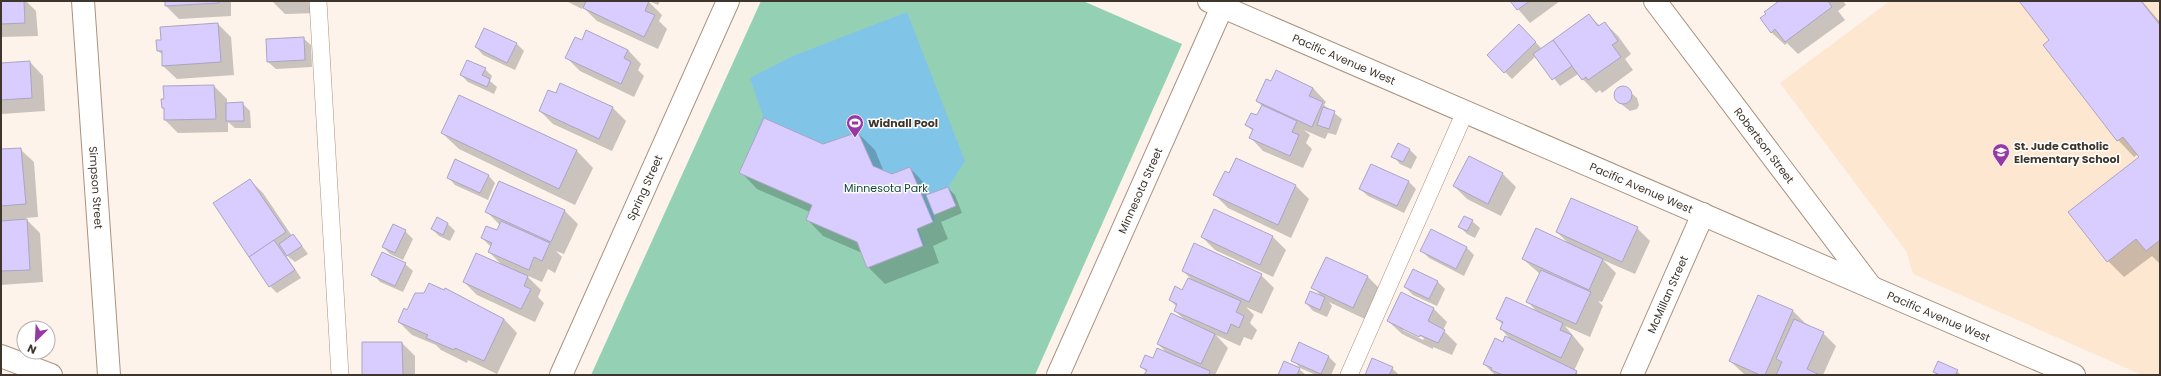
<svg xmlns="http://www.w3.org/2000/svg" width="2161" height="376" font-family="Poppins,sans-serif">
<rect width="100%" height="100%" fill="#fdf3eb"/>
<!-- built -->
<path fill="#fee7d1" d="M1890,1H2160V375H2142L1913,274L1906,251L1780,83Z"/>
<!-- green -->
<path fill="#94d1b4" d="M761,1H1083L1182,44L1035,375H591Z"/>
<!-- water -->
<path fill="#80c5e7" d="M907,12L965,161L949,186L957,205L934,215L935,222L918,228L925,245L869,265L859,241L814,204L741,170L763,116L750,78L793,56Z"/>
<!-- shadow -->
<g fill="#0003" fill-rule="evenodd">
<path d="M1,1H26L36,11L38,36L1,37Z"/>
<path d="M165,1H231V16L179,19L166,6Z"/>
<path d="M272,1H318V13L285,14Z"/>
<path d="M566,1H648L662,15L659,21L667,29L658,49L597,21L583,7L582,9Z"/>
<path d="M649,1H660L658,5Z"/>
<path d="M1511,1H1560L1530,23Z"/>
<path d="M1780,1H1843L1846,5L1838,11L1845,20L1798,54L1787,43L1785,45L1771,32Z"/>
<path d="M2020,1H2142L2160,22V264L2152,256L2124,277L2108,261L2140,157L2138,154L2134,157L2118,140L2051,40Z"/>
<path d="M1589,15L1600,26L1605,23L1618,36L1631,54L1625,59L1633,70L1602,93L1600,90L1596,93L1578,74L1560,86L1536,56L1512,79L1488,55L1527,33L1542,49Z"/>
<path d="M218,24L231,37L234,75L177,79L163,66V55L158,51Z"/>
<path d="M303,38L311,45L312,67L276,69L268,62Z"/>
<path d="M517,44L524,51L515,70L483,55L476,47Z"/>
<path d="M628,50L641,64L638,70L644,76L634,97L580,71L567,58Z"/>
<path d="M30,62L43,76L45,111L1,114V64Z"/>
<path d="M485,69L492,76L490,81L497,87L494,94L468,82L461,75Z"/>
<path d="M1272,82L1313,88L1326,102L1324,105L1342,119L1336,135L1328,133L1325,139L1304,130L1310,135L1306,143L1312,149L1303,168L1263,151L1250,137L1253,131L1246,125L1258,117L1262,106L1257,101Z"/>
<path d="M214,86L227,99V104H243L250,111L251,128H235L228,122V132L178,133L165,120V110L162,108Z"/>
<path d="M1624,87L1637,98L1639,105L1637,109L1630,111L1616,100L1615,94L1618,89Z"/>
<path d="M556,95L612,107L626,121L612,151L553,124L540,111Z"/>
<path d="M442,133L577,151L593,168L575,205L459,149Z"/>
<path d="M858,133L875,150L884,172L892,175L910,168L926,185L930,195L948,188L955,195L962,213L941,222L948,239L933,246L939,263L885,284L868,267L862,253L823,236L807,219L810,212L757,189L741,172Z"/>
<path d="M20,149L34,162L38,217L25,218L40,233L43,282L1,285V150Z"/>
<path d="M1409,149L1417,157L1411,169L1400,164L1393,156Z"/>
<path d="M1469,157L1503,174L1516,187L1501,216L1467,199L1454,186Z"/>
<path d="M1236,159L1296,186L1309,199L1291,238L1228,208L1215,195L1229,175Z"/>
<path d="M488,175L495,183L488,200L455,185L448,177Z"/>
<path d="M250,180L263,193L292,236L300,243L308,254L295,262L285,254L301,278L277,293L270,286Z"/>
<path d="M1408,181L1416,189L1404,213L1368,196L1360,189Z"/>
<path d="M500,182L565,211L578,224L564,254L556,251L562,257L555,273L548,269L542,282L526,275L541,290L538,297L544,303L535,322L477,295L464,282L503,266L489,252L491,247L482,238L497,232L500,225L487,212Z"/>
<path d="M1214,210L1273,237L1286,250L1273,277L1215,250L1202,237Z"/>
<path d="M1472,221L1480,228L1475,238L1467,234L1459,226Z"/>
<path d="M448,224L455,231L450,241L439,236L432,229Z"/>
<path d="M1637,228L1650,241L1635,274L1603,260L1616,273L1602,302L1598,301L1603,306L1590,337L1565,326L1584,349L1574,371L1579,375H1495L1484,364L1503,343L1511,340L1501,329L1503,325L1497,319L1538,313L1528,302L1540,274L1523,259L1569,244L1557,232Z"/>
<path d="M1432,230L1467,248L1474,255L1464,276L1429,258L1422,251Z"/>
<path d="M405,231L413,239L403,260L390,254L383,247Z"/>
<path d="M1326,258L1368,277L1381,290L1367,320L1329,302L1332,306L1327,317L1313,311L1306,303L1322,297L1313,287Z"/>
<path d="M405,264L413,271L403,292L380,282L373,274Z"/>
<path d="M1183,271L1261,275L1274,288L1262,314L1246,307L1254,315L1250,323L1257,330L1252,340L1244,337L1240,346L1216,335L1228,348L1215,375H1145L1147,372L1141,367L1167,353L1158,344L1186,321L1175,311L1177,307L1170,300L1193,281Z"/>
<path d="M1438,282L1445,289L1437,306L1413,295L1405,287Z"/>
<path d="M1758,296L1793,311L1806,324L1823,333L1836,346L1823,375H1745L1730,361Z"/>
<path d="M1434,309L1447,322L1443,330L1457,344L1452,355L1433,347V349L1402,334L1388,321ZM1403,328L1424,338L1423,340L1403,330Z"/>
<path d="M408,311L504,319L517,333L497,374L468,360L467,363L441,350L436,345L412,335L399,322Z"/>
<path d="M402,343L415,356V375H363Z"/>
<path d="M1328,356L1336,364L1331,375H1316L1300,368L1293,360Z"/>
<path d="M1392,368L1399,375H1366Z"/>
<path d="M1299,369L1306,375H1279Z"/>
<path d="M1957,371L1961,375H1937L1934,372Z"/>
</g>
<!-- building -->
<g fill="#d8cdfe" stroke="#aba6c0">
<path d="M1,1H24L25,23L1,24Z"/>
<path d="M165,1H219V3L165,6Z"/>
<path d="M586,1H649L645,11L655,15L644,37L583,8Z"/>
<path d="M1510,1H1530L1517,10Z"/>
<path d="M1779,1H1828L1832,7L1785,42L1775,29L1771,33L1760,18L1766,14L1764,12Z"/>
<path d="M2019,1H2141L2160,25V240L2146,251L2136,239L2107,262L2068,212L2139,157L2123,137L2117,141L2043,45L2049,40Z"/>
<path d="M1589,14L1598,26L1605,22L1618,41L1612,45L1621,57L1588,80L1586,77L1582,80L1553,40Z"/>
<path d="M218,23L221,62L162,66V51H157L156,40H161L160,27Z"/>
<path d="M1519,24L1536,42L1504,73L1487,55Z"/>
<path d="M484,28L517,43L507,63L475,47Z"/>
<path d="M586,30L628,50L624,58L631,62L621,84L565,58L575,37L582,40Z"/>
<path d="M304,37L305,60L267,62L266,39Z"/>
<path d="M1553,40L1572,66L1552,80L1533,54Z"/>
<path d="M467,60L486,68L482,75L490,79L487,87L460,75Z"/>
<path d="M30,61L32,98L1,100V63Z"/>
<path d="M1276,70L1313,88L1309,96L1323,102L1312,127L1256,101L1266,79L1271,81Z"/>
<path d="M560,83L613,107L599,139L539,111L548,90L556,93Z"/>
<path d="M214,85L216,119L164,120V108H162L161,99H164L163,86Z"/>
<circle cx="1623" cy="95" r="9"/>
<path d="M459,95L577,150L559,189L441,133Z"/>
<path d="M243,102L244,121H226V103Z"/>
<path d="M1262,105L1297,121L1292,132L1299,135L1290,156L1249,138L1253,129L1245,125L1251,113L1257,115Z"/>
<path d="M1323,107L1335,111L1329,129L1317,125Z"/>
<path d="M764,118L823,144L858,132L873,166L892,174L910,167L933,222L917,229L923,246L867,268L857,242L806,220L812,205L739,173Z"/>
<path d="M1398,143L1410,149L1403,162L1391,157Z"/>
<path d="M21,148L26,204L1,206V149Z"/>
<path d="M1469,156L1503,173L1488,204L1453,186Z"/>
<path d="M1236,158L1296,185L1278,225L1213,195L1225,171L1229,173Z"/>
<path d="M455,159L489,175L480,193L447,178Z"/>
<path d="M1371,164L1409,181L1397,206L1359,189Z"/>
<path d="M250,179L286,232L249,257L213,203Z"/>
<path d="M499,181L565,210L551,242L485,212Z"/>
<path d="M948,187L956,206L934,215L926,195Z"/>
<path d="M1571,198L1638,227L1622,262L1556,232Z"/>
<path d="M1214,209L1273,236L1260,265L1201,237Z"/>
<path d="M1464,216L1473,220L1467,231L1458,227Z"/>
<path d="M437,217L448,223L443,235L431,229Z"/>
<path d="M27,219L30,270L1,271V221Z"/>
<path d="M501,221L550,243L542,261L534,257L529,270L488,252L492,243L481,238L486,226L497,230Z"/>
<path d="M393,224L406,230L395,253L382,247Z"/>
<path d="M1536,228L1603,259L1589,290L1522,259Z"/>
<path d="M1431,229L1467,247L1456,269L1420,251Z"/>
<path d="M293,234L302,246L287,256L279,244Z"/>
<path d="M274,240L295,270L269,287L249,257Z"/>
<path d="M1194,243L1262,274L1249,302L1182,271Z"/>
<path d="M382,252L406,263L395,286L371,275Z"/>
<path d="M476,253L528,276L524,286L531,289L521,309L463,282Z"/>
<path d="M1326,257L1368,276L1353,308L1311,288Z"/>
<path d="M1413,269L1438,281L1429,299L1404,287Z"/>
<path d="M1541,270L1591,292L1576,324L1526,302Z"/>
<path d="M1188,278L1241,301L1236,312L1244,316L1239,328L1231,324L1227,334L1174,311L1177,304L1169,300L1175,286L1182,290Z"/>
<path d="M429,283L444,290L445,288L504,319L484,361L455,348L454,350L426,338L428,335L398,322L404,308L407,310L415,293H424Z"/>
<path d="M1310,291L1325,297L1320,310L1305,303Z"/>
<path d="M1401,292L1434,308L1428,321L1445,330L1438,343L1420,335L1419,337L1387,321Z"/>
<path d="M1758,295L1793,310L1765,375H1760L1729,361Z"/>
<path d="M1506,297L1563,323L1560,330L1572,335L1561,358L1500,329L1503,322L1496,319Z"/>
<path d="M1171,313L1215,334L1201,364L1157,344Z"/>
<path d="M1794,319L1824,332L1807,369L1820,375H1776L1782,362L1776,359Z"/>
<path d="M1505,336L1577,371L1575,375H1503L1491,370L1492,368L1483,364L1495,338L1503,342Z"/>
<path d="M362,342H402L403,375H362Z"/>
<path d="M1299,342L1329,356L1321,374L1291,361Z"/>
<path d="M1157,348L1210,371L1209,374L1210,375H1144L1147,370L1140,367L1145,355L1153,358Z"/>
<path d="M1372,358L1393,367L1389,375H1365Z"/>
<path d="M1284,361L1300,368L1297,375H1278Z"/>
<path d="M1938,361L1958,370L1955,375H1940L1933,372Z"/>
</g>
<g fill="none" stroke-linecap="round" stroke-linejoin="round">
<!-- lane casing -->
<g stroke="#a9937f" stroke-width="18">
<g id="lane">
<path d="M318,1L340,375"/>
<path d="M1349,375L1465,112"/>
</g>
</g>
<!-- street casing -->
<g stroke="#a9937f" stroke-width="24">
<g id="street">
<path id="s1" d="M1209,1L2074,375"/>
<path id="s2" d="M1655,1L1871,287"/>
<path d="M1,356L51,375"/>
<path id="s3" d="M561,375L728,1"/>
<path id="s4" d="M1058,375L1222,7"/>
<path id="s5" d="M1632,375L1703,214"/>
</g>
</g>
<!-- secondary casing -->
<g stroke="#a9937f" stroke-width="24">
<g id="secondary">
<path id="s6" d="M83,1L109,375"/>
</g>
</g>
<!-- lane -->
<use href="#lane" stroke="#fff" stroke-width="17"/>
<!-- street -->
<use href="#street" stroke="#fff" stroke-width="22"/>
<!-- secondary -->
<use href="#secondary" stroke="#fff" stroke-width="22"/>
</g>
<!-- icons -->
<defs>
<g id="stadium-pin" transform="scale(0.9)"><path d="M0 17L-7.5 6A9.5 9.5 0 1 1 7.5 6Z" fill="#9639a2" stroke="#fff"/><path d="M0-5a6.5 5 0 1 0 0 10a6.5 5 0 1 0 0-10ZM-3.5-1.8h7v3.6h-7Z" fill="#fff"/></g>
<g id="school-pin" transform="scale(0.9)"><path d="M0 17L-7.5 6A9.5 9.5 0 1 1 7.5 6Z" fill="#9639a2" stroke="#fff"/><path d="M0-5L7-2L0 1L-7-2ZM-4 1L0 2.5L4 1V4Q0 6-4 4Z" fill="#fff"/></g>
</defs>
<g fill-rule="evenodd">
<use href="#stadium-pin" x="855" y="123"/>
<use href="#school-pin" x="2001" y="152"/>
</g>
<g text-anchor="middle" stroke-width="3" stroke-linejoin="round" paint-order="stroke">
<!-- street labels -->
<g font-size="11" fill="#3e352c" stroke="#fff">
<text dy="4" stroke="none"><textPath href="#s1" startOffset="147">Pacific Avenue West</textPath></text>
<text dy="4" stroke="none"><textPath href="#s2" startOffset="181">Robertson Street</textPath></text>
<text dy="4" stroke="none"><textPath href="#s6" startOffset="187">Simpson Street</textPath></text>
<text dy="4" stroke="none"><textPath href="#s3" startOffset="205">Spring Street</textPath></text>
<text dy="4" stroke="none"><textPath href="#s1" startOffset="471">Pacific Avenue West</textPath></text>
<text dy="4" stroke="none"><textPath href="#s4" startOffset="202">Minnesota Street</textPath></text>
<text dy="4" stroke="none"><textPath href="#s5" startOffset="88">McMillan Street</textPath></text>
<text dy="4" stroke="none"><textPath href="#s1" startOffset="795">Pacific Avenue West</textPath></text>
</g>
<!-- poi labels -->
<g font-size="11" font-weight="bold" fill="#3e352c" stroke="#fff" text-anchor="start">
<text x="868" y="127">Widnall Pool</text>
<text x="2014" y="150">St. Jude Catholic<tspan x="2014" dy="13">Elementary School</tspan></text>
</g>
<!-- park labels -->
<g font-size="11" fill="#0e4732" stroke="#fff">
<text x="886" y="192">Minnesota Park</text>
</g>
</g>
<!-- border -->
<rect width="2161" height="376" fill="none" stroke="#3e352c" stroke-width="4"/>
<!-- north arrow -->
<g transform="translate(36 340) rotate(204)"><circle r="19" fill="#ffffff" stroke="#b2aeab"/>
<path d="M0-3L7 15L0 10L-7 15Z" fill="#9639a2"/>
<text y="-6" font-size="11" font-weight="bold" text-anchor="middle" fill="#3e352c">N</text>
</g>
</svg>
